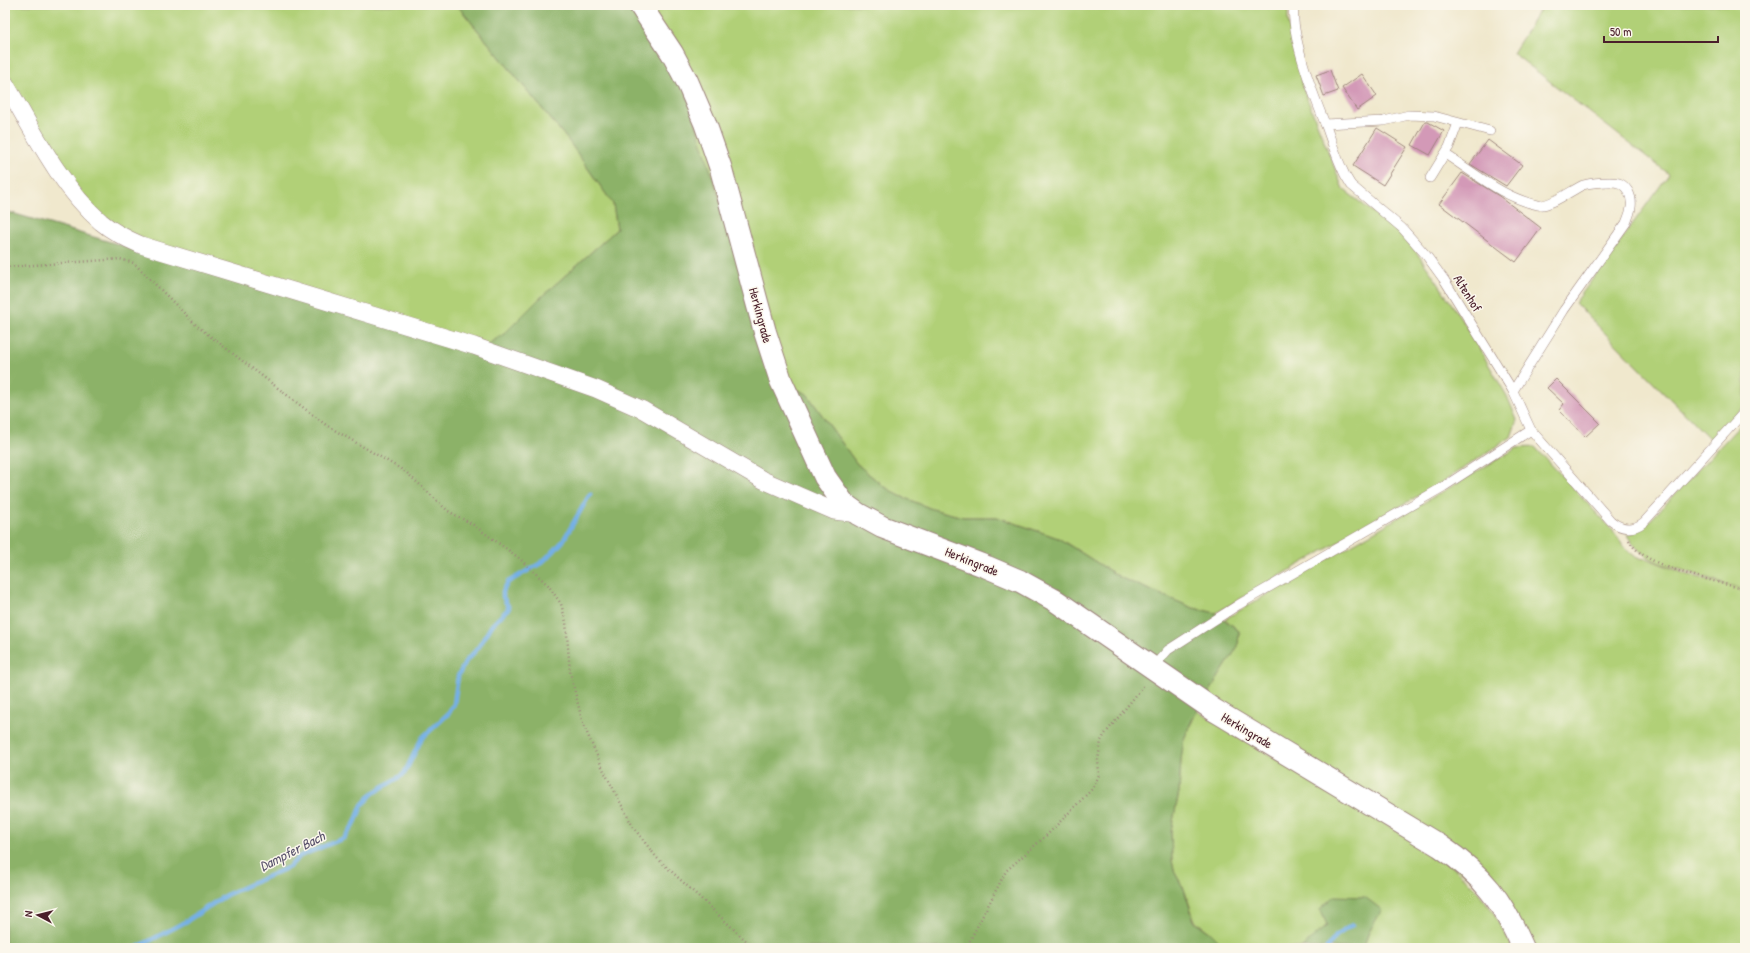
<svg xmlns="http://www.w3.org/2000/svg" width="1750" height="953" font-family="'Patrick Hand',sans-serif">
<rect width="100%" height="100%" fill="#fbf7ec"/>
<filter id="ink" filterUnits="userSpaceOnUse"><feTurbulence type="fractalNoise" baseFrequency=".025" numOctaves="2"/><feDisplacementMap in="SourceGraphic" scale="8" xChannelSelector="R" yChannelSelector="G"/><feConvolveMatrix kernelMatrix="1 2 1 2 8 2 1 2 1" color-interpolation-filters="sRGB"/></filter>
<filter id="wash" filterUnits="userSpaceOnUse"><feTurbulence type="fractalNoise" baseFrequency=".012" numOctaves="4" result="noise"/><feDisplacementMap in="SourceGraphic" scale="16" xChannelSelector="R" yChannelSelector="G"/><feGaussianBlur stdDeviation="0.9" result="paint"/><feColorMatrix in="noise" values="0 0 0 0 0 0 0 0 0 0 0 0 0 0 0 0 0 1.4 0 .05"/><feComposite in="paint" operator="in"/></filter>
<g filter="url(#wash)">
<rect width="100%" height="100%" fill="#f0e8cd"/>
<!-- green -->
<g fill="#b1d077" stroke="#7e7851">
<path d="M5,5H457L568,140L613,204L617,229L538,300L504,334L482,348L140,243L85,202L5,78Z"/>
<path d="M643,5H1288V21L1303,88L1343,189L1395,229L1414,249L1436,280L1466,326L1507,396L1517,420L1511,437L1442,482L1216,613L1193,608L1121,578L1058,538L997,517H963L932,509L900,496L883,486L857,464L807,394L785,383Z"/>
<path d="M1543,5H1745V405L1712,441L1575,303L1669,174L1513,53Z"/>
<path d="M1745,420V590L1660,563C1646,557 1635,549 1627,535L1643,528Z"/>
<path d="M1535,447L1614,532L1626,549L1637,558L1648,559L1686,574L1730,586L1745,591V948H1531L1510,905L1206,697L1238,646L1239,631L1225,619L1517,448Z"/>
<path d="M1197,711L1414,841L1455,869L1475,888L1492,910L1513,948H1363L1369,932L1328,925L1302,948H1226L1211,933L1195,921L1184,889L1175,873L1172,861L1171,831L1179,792L1181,760L1184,739Z"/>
</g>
<!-- forest -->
<g fill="#8cb268" stroke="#6b684a">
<path d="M457,5H635L683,83L777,381L807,394L857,464L883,486L900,496L932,509L963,517H997L1058,538L1121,578L1193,608L1216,613L1239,631L1238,646L1193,718L1184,739L1181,760L1179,792L1171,831L1172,861L1175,873L1184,889L1194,921L1211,933L1226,948H5V211L479,350L504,334L538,300L617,229L613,204L568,140Z"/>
<path d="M1334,896L1365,897L1382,910L1369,932L1363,948H1302L1327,925L1320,909Z"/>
</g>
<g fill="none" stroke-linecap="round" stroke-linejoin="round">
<!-- stream -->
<g stroke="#75b0e6" stroke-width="4.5">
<path d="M136,948L185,922L226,895L289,867L300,856L344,838L355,823L362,805L373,793L404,774L422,738L449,713L454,704L458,676L466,661L478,648L492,625L509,608L503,597V591L508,582L541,563L554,551L563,541L590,494"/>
<path d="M1327,948L1336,936L1352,925"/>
</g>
</g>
<g id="blocks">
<!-- building -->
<g fill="#d399b7">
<path d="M1330,70L1338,91L1324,96L1316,75Z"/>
<path d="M1362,74L1377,96L1357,110L1342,88Z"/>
<path d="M1425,122H1428L1444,131L1430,155L1412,145Z"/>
<path d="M1377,128L1407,147L1383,185L1353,166Z"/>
<path d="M1488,140L1522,165L1506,186L1470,164Z"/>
<path d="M1462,173L1499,196L1541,228L1516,262L1439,204Z"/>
<path d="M1556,379L1600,423L1585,437L1559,410L1564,404L1547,388Z"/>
</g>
</g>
</g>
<g filter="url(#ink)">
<use href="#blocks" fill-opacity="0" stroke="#9d847c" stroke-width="1"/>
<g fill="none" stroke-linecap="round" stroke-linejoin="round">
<!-- service casing -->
<g stroke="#9d847c" stroke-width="10">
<g id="service">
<path d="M1294,5C1290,36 1314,96 1326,126C1332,143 1337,159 1345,175L1351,185L1402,228L1426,255L1445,281L1513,391L1531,430L1611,521C1621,529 1633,531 1644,522L1745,411"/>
<path d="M1325,124L1384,121L1409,115L1434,116L1490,131"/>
<path d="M1445,154C1475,173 1503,198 1538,205C1550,207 1572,190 1583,185C1591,183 1602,182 1610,182C1618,182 1623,183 1628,191C1634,202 1631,211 1626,223L1564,310L1513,391"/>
<path d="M1430,178L1449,147L1458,123"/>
<path d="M1156,670L1160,659L1168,650L1238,605L1443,487L1531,430"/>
</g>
</g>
<!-- minor casing -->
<g stroke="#9d847c" stroke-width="18">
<path id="minor" d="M5,83C33,130 59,185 101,222C113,232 127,239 141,245L474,346L596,389L643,410L763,480L834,511L858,514"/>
</g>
<!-- secondary casing -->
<g stroke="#9d847c" stroke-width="24">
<path id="secondary" d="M640,5L672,53L687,81L705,123L721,169L765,332L781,381L825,477L844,504L858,514L882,527L987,567L1020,581L1056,601L1214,710L1440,846C1484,876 1502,900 1523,948"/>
</g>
<!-- path -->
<g stroke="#9d847c" stroke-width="2.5" stroke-dasharray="1 3" stroke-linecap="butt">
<path d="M5,267L120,259L134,263L197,326L326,425L406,472L448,511L472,524L493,539L519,558L548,585L561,604L566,622L570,672L583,724L603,769L633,827L657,858L754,948"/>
<path d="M1629,540C1642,568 1716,580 1745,590"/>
<path d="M966,948L1006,871L1049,833L1093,788L1099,775L1098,760L1101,741L1105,734L1145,684"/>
</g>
<!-- service -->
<use href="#service" stroke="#fff" stroke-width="9"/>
<!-- minor -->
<use href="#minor" stroke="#fff" stroke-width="17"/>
<!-- secondary -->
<use href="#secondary" stroke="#fff" stroke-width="22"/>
</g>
</g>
<g text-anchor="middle" stroke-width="3" stroke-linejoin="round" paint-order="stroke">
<!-- street labels -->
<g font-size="13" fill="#4a1f2b" stroke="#fbf7ec">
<text transform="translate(1468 293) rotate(58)" y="5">Altenhof</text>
<text transform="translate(761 315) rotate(75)" y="5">Herkingrade</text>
<text transform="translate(972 561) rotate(22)" y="5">Herkingrade</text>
<text transform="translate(1247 730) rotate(31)" y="5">Herkingrade</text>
</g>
<!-- water labels -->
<g font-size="14" font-style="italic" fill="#59526c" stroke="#fbf7ec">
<text transform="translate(292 851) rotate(-27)" y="5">Dampfer Bach</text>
</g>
</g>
<!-- margin -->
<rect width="1750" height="953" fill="none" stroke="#fbf7ec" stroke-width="20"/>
<!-- north arrow -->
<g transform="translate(38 915) rotate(277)" stroke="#fbf7ec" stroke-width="3" paint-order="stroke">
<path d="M0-3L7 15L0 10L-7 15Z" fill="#4a1f2b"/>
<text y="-6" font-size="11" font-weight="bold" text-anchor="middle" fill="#4a1f2b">N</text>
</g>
<!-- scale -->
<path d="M1604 36v6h114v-6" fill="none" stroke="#4a1f2b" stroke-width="2"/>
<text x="1610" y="36" font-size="12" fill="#4a1f2b" stroke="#fbf7ec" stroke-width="3" paint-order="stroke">50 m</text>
</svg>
